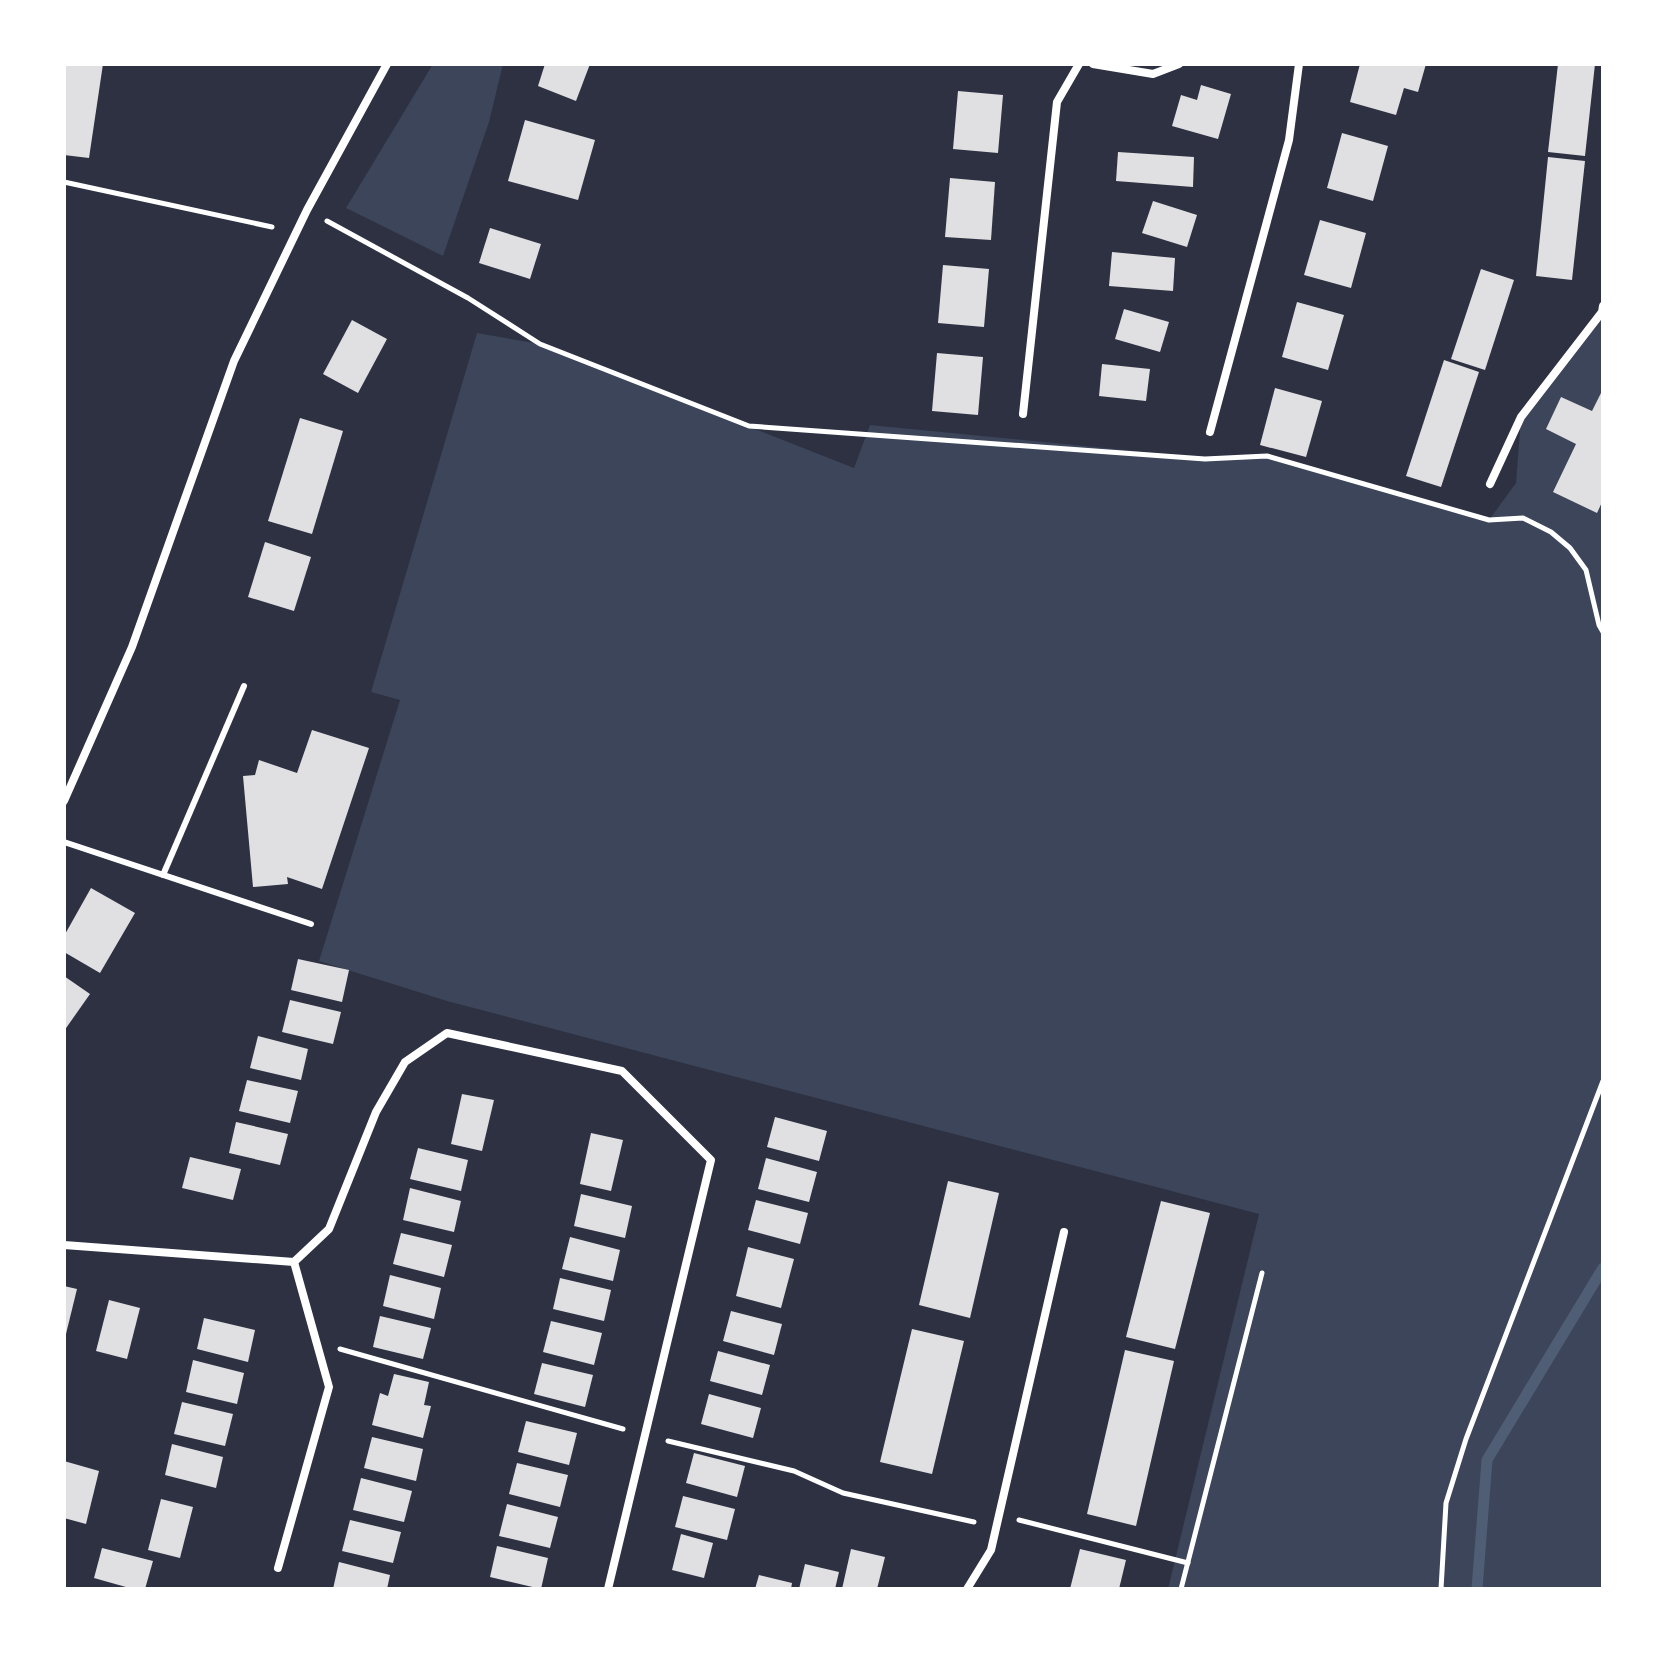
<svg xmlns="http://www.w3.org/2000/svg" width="1667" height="1653" font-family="'Public Sans',sans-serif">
<rect width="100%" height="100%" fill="#2d3142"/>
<!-- green -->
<g fill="#3c4559">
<path d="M433,64H503L489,122L443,256L346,208Z"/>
<path d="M1603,306V1589H1168L1259,1214L447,1001L319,961L400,700L371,692L477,333L540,344L854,468L870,425L1217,459L1267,456L1489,520L1516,483L1521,417Z"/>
</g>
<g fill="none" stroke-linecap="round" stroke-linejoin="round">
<!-- stream -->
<path stroke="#4f5d75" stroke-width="11" d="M1477,1589L1487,1460L1603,1268"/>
</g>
<!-- building -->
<g fill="#e0e0e3">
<path d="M64,64H103L89,158L64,155Z"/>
<path d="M545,64H590L576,101L538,86Z"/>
<path d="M1360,64H1426L1418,92L1404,88L1396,115L1350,102Z"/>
<path d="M1558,64H1595L1585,156L1548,152Z"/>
<path d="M1201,85L1231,94L1218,139L1172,126L1181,95L1197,100Z"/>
<path d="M958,91L1003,95L998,153L953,149Z"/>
<path d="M525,120L595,140L578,200L508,181Z"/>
<path d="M1342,133L1388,146L1373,201L1327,188Z"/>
<path d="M1118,152L1194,157L1193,187L1116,181Z"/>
<path d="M1548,157L1585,161L1572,280L1536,276Z"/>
<path d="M950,178L995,182L991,240L945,237Z"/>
<path d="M1153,201L1197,215L1187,247L1142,233Z"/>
<path d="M1320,220L1366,233L1351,288L1304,275Z"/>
<path d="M490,228L541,244L530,279L479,263Z"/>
<path d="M1112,252L1175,258L1173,291L1109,286Z"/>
<path d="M943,265L989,269L984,327L938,323Z"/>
<path d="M1481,269L1514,280L1485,370L1451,359Z"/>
<path d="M1297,302L1344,315L1328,370L1282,357Z"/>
<path d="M1124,309L1169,322L1160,352L1115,339Z"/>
<path d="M352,320L387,339L358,393L323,374Z"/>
<path d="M937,353L983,357L978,415L932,411Z"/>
<path d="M1444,360L1479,372L1441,487L1406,476Z"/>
<path d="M1102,364L1150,369L1146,401L1099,396Z"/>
<path d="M1275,388L1322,401L1306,457L1260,445Z"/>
<path d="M1603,389V500L1597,513L1553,492L1576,444L1546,429L1561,397L1592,411Z"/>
<path d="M300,418L343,431L312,534L268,521Z"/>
<path d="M265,542L311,557L294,611L248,597Z"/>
<path d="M312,730L369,748L322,889L287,877L288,884L253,887L243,776L255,775L259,760L297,773Z"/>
<path d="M91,888L135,913L100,973L64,952V936Z"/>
<path d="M298,959L349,970L342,1002L291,990Z"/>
<path d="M64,976L90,994L64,1031Z"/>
<path d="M290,1000L341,1012L333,1044L282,1032Z"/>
<path d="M258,1036L308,1049L301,1080L250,1068Z"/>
<path d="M247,1080L298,1091L290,1123L239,1111Z"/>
<path d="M462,1094L494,1100L482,1151L451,1144Z"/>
<path d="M775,1117L827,1131L819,1161L767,1147Z"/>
<path d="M236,1122L288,1134L280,1165L229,1153Z"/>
<path d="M591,1133L623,1140L611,1191L580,1184Z"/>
<path d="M418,1148L468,1160L461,1191L410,1179Z"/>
<path d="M190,1157L241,1169L233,1200L182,1188Z"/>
<path d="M766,1158L817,1172L809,1202L758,1189Z"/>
<path d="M948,1181L999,1193L970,1318L919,1305Z"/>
<path d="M410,1188L461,1201L454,1232L403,1220Z"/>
<path d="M581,1194L632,1206L625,1238L574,1226Z"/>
<path d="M756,1200L808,1213L800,1244L748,1230Z"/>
<path d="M1161,1201L1210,1213L1175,1349L1126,1337Z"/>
<path d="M401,1233L452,1245L444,1277L393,1264Z"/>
<path d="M570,1237L620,1250L613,1281L562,1269Z"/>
<path d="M748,1247L794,1259L781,1308L736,1296Z"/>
<path d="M390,1275L441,1288L434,1319L383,1306Z"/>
<path d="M560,1278L611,1290L604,1321L553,1309Z"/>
<path d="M64,1286L77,1289L65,1338H64Z"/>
<path d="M109,1300L140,1308L127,1359L96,1351Z"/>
<path d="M731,1311L782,1324L774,1355L723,1341Z"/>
<path d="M380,1316L431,1328L423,1359L373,1347Z"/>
<path d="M204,1318L255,1330L248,1362L197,1349Z"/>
<path d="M551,1321L602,1333L594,1365L543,1352Z"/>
<path d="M912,1329L964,1341L932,1474L880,1462Z"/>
<path d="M1125,1350L1174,1361L1136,1526L1087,1514Z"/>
<path d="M718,1351L770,1365L762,1395L710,1381Z"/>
<path d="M193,1360L244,1373L237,1404L186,1392Z"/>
<path d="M542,1363L593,1375L585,1407L534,1394Z"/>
<path d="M394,1374L429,1382L424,1405L431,1406L423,1438L372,1425L380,1393L388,1396Z"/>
<path d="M709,1394L761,1408L753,1438L701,1424Z"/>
<path d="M182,1402L233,1414L225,1446L174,1434Z"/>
<path d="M526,1421L577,1433L569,1465L518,1452Z"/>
<path d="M372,1437L423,1449L416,1481L364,1468Z"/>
<path d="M172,1444L223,1457L216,1488L165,1475Z"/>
<path d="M694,1453L745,1466L737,1497L686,1483Z"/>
<path d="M64,1461L99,1471L86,1524L64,1518Z"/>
<path d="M517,1463L568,1475L560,1507L509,1494Z"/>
<path d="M361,1478L412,1491L404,1522L353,1510Z"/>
<path d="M683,1496L735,1509L727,1540L675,1527Z"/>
<path d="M161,1499L193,1507L180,1558L148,1550Z"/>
<path d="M507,1504L558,1517L550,1548L499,1536Z"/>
<path d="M350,1520L401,1532L393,1563L342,1551Z"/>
<path d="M681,1534L713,1543L704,1578L672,1570Z"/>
<path d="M497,1546L548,1558L541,1589L490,1577Z"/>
<path d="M102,1548L153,1561L145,1589H133L94,1578Z"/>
<path d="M851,1549L885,1557L877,1589H842Z"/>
<path d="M1080,1549L1126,1560L1119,1589H1070Z"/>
<path d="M339,1562L390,1575L387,1589H333Z"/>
<path d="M805,1564L839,1572L835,1589H799Z"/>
<path d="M759,1575L792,1583L791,1589H755Z"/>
</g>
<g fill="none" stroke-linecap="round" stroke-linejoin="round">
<!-- path -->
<g stroke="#fff" stroke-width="5">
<path d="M64,182L272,227"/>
<path d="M327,221L468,298L540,344L749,426L1205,459L1267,456L1489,520L1523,518L1551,532L1570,548L1586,570L1599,625L1603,632"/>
<path d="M340,1349L623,1429"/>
<path d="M668,1441L794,1471L843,1493L974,1522"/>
<path d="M1019,1520L1188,1563"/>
<path d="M1181,1589L1262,1273"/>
<path d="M1441,1589L1446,1503L1466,1439L1603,1081"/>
</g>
<!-- service -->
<g stroke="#fff" stroke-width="6">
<path d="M64,842L311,924"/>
<path d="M163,875L244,686"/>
</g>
<!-- minor -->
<g stroke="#fff" stroke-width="8">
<path d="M1093,64L1153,74L1179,64"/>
<path d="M1023,414L1057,102L1079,64"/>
<path d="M1210,432L1289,140L1299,64"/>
<path d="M1490,484L1521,417L1602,312L1603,306"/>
<path d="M64,801L132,647L234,361L307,210L387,64"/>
<path d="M64,1245L294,1262L329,1229L376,1112L405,1062L447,1033L622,1071L711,1160L608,1589"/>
<path d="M278,1568L329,1387L294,1262"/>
<path d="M967,1589L991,1550L1064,1232"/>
</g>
</g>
<!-- border -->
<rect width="1667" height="1653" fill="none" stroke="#ffffff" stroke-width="132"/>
</svg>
